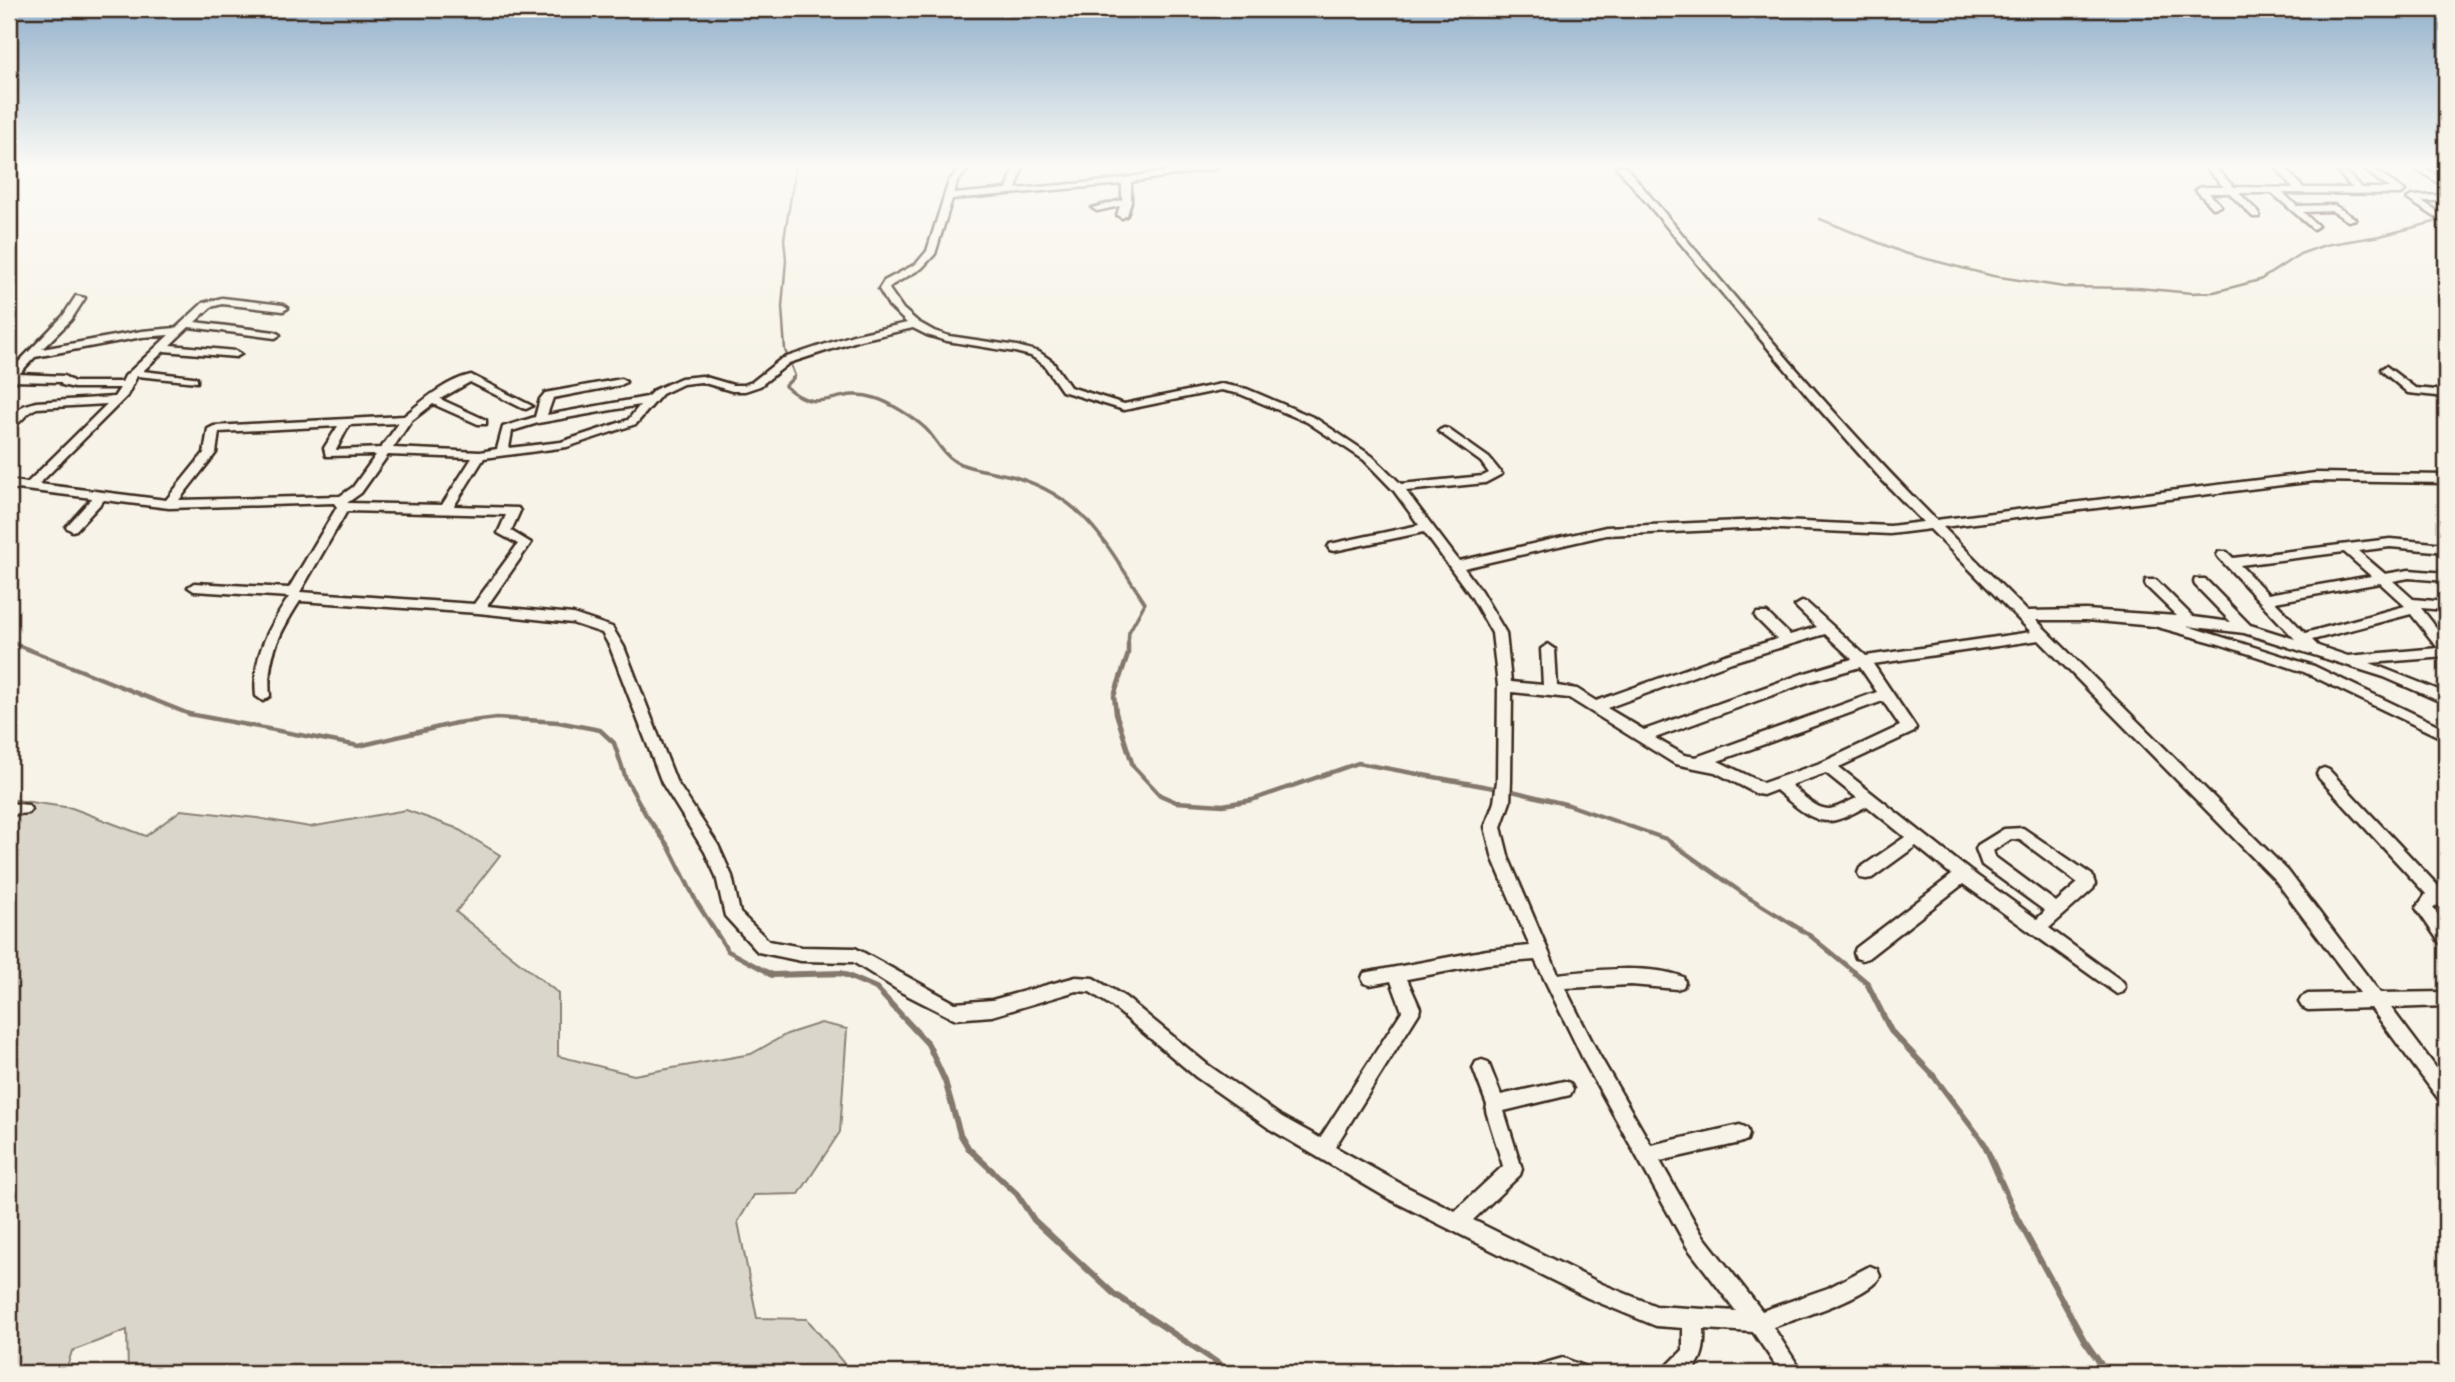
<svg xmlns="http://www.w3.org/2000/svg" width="2455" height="1382" font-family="'Gochi Hand',sans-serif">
<rect width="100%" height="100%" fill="#f7f3e8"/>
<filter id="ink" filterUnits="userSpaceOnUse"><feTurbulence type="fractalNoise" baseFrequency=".0143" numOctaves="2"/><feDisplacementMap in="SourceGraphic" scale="14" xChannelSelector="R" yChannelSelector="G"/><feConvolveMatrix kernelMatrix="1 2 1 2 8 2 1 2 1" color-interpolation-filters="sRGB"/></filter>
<g filter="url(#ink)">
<!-- green -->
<path fill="#dbd6cb" stroke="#8b8074" stroke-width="2" d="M9,799L72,808L146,836L181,810L257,818L310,827L406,810L456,828L500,855L456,912L558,993V1056L634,1075L751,1054L787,1034L821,1023L847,1029L840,1132L799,1194L754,1195L738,1222L757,1318L807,1319L851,1372L128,1373L127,1330L72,1351L65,1373H9Z"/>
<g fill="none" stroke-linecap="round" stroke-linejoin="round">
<!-- stream-far3 -->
<g stroke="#84786c" stroke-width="2.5">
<path d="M1820,219L1904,253L1993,276L2064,287L2138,288L2192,293L2214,292L2260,280L2300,254L2325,245L2380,236L2446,219"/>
<path d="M791,380L795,376L785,350L782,307L786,260L784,239L796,166"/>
</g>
<!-- stream-far2 -->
<g stroke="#84786c" stroke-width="3.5">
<path d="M793,378L785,386C821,419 836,385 875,398C889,402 913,417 925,428C935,437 941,453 953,460C965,469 998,472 1015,477C1087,499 1106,545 1145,603L1129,632L1128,645"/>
<path d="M9,641L20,645"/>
</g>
<!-- stream-far1 -->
<g stroke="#84786c" stroke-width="4.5">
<path d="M15,644L189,714L359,746L456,723L497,718L558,722L600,730L614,743L626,779L646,815L669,847L697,903L728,951L771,974"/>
<path d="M1128,644V654L1114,696L1116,713L1133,766L1160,795L1176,802L1223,805L1252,800L1358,763L1499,789"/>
<path d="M1508,790L1569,805L1666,839L1748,897L1808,934L1857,974"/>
<path d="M794,974H844"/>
</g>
<!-- stream -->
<g stroke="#84786c" stroke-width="6">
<path d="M768,973L772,975L841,973L876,988L928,1044L945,1081L960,1134L969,1149L1017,1194L1034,1220L1114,1294L1233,1373"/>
<path d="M1855,973L1867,983L1891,1031L1932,1074L1984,1143L2017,1218L2084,1340L2107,1373"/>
</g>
<!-- minor casing -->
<g stroke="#3b2a1e" stroke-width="5">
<g id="minor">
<path d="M962,166H971L957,182L954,194L1007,189L1015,166H1023L1016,189L1106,181L1199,166H1218L1214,169L1131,182V202L1127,215L1122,218L1117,215L1120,206L1097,211L1092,208L1122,200V184L952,199L935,254L922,268L892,285L889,289L903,309L918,322L934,331L949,336L1017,346L1039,352L1052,361L1070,387L1124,404L1221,384L1247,389L1315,418L1372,456L1401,484L1483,476L1489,473L1481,462L1438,431L1444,428L1448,429L1489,458L1502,474L1485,483L1406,491L1459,561L1606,527L1761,520L1890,526L1923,522L1883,481L1812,401L1616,166H1625C1726,286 1825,409 1936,520L2315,473L2446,475V483L2315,481L1943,527L2027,611L2086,610L2177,616L2146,586L2145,583L2146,580H2156L2193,617L2231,622L2195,585L2194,582L2195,579H2205L2250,625L2295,639L2219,558L2217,555L2219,552H2227L2233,558L2390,539L2446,544V552L2390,547L2358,551L2385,574L2409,570L2446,573V581L2409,578L2393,581L2413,599L2446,602V610L2421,608L2446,640V657L2370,663L2446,693V704L2384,677L2244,633L2187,626L2314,666L2446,729V740L2304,672L2219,644L2154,626L2086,620H2036L2288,871L2380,993L2446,992V1006L2391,1008L2446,1081V1103L2440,1101L2371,1008L2308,1010L2302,1007L2299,1002L2302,997L2308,994L2360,993L2276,881L2039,640L1873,664L1916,728L1914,732L1839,767L1969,870L2037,919L2045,911L1982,865L1976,849L1978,845L2004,829L2023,828L2092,875L2095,884L2093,889L2049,928L2123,982L2125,987L2123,992L2117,994L1963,884L1868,958L1862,960L1856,958L1854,953L1856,948L1952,875L1916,846L1872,878L1866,879L1860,878L1858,873L1860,868L1905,837L1867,806C1857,811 1842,820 1830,821C1810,822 1791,802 1776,790L1763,795L1757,794L1715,772L1675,764L1569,698L1512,692L1511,781L1510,802L1501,827L1509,859L1558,974C1594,970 1649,964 1683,977L1685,982L1683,987L1677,989L1631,985L1565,988L1598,1053L1651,1145L1740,1125L1747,1128L1749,1134L1747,1140L1740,1143L1660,1161L1701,1233L1762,1311L1828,1288L1870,1266L1877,1269L1880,1276C1872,1296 1796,1319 1773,1327L1803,1373H1781L1753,1332L1704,1329C1705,1346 1703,1361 1690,1373H1664L1667,1366L1683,1350V1328L1656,1326L1588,1298L1389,1199L1270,1129L1196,1077L1113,1007L1090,992L1076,991L992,1016L954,1019L901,992L853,962L801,961L758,952L725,916L716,876L705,852L662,783L610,647L602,633L572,623L478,613L300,601C280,632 266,658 270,696L263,701L256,696C252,657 268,629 289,597L194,591L188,587L194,583L289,588L337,507L334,503L169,508L104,500L76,530L72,531L66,527L92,498L9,488V480L27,483L107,404L37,408C25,412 20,426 9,429V420L23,406L36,402L114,397L120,388H74L62,385L60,382L9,381V372L63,316L76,296L85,298L71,320L42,349L142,331L176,328L203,303L222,298L283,305L288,308L283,311L222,304L211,307L195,322L275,332L280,335L275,338L189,327L170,345L236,351L241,354L236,357L164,351L143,371L193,377L197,378V382L137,376L127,396L39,484L166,500L204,453L208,429L214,426L404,416C424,400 445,381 471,375L532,406L526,409L522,408L470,382L440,399L486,420V424H478L433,404L411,421L393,448L480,452L497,449L503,427L535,417L540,399L545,393L621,379L626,382L621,385L553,398L547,415L647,397L654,390L681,378L702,376L733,385H744L752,382L781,359L853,335L907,323L889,306L879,289L884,281L916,264L927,251L949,181ZM913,328L927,335L947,341L1015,352L1031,356L1044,365L1062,391L1124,410L1221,390L1240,394L1307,422L1364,460L1394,491L1419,525L1330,544L1328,547L1330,550L1334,551L1424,532L1471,596L1492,633L1498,686L1497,781L1494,802L1485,827L1493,859L1530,946L1487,950L1364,973L1362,978L1364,983L1370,985L1391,981L1402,1011L1320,1138L1282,1117L1208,1065L1125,997L1093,978L1076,977L992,1000L955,1003L855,948L801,947L769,941L740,913L732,876L718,845L676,781L624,647L612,627L573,614L487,606L531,543L511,531L520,511L518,508L454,506L484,458L567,447L636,424L662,394L683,384L701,382L732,391H745L760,386L789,363L860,340ZM169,335L125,376L122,382H74L64,376L19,374L35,357L142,337ZM640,405L628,420L561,442L509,448L512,431L538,423ZM399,423L381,448L336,450L349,425ZM338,426L324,448L326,456L376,455L353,487L340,496L179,500L216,453L219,432ZM388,455L472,458L442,505L347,503L361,493ZM347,511L506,515L498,533L518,544L474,604L300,592ZM1761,528L1890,534L1930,529L2031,632L1866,656L1807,603L1802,602L1795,606L1817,627L1790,635L1767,613H1757L1755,616L1757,619L1777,639L1722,656L1596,701L1577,689L1557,686L1555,649L1548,644L1541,649L1543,685L1511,682L1506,633L1481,591L1464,568L1606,535ZM2344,552L2371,576L2268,594L2240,565ZM2380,583L2405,606L2305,633L2275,602ZM2411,614L2438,648L2348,656L2318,646L2312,640ZM1825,634L1852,659L1802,674L1644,730L1607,708L1732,662ZM1860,667L1877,692L1696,757L1684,755L1655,738L1811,681ZM1883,701L1900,726L1823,762L1763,783L1718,761ZM1826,773L1857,798C1849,801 1838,808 1830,809C1816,810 1800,793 1791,785ZM2011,839L2020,840L2078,883L2056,902L1995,857L1993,851ZM1535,960L1586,1065L1687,1247L1736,1311L1656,1306L1602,1284L1473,1220L1520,1175L1522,1169L1504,1111L1570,1095L1573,1089L1570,1083L1564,1081L1501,1095L1488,1062L1482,1060L1476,1062L1473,1068L1487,1105L1486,1111L1503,1166L1455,1211L1403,1185L1335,1147L1419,1013L1420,1008L1407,979L1487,964Z"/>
<path d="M2204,166H2213L2234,187L2293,188L2275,166H2284L2303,188H2352L2338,172L2342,169L2362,188H2389L2359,166H2369L2405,191L2400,194L2283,193L2297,206L2334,205L2356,219L2348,221L2332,211L2303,212L2318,226L2313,229L2272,193H2239L2259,213V217H2253L2229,193H2209L2221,206L2213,208L2196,190L2201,187H2224Z"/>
<path d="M2412,166H2422L2446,181V188Z"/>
<path d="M2446,195V201H2422L2446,217V224L2407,199L2412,196Z"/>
<path d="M2386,366L2415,388L2446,391V397L2408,393L2382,371L2381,369Z"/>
<path d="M2324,768L2329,770L2440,888C2444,897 2442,904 2433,908L2446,926V945L2440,943L2416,908L2426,894L2319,778L2317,774L2319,770Z"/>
<path d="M9,803L28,805L31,809L28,813L9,815Z"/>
<path d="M1563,1358L1584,1366L1587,1373H1532L1535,1366Z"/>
</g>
</g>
<!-- minor -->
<use href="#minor" fill="#f7f3e8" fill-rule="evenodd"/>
</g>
</g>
<!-- sky -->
<linearGradient id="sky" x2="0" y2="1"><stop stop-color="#93b1cb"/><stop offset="0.46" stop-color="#fbfaf5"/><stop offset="1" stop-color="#fbfaf5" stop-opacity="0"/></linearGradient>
<rect width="2455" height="359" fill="url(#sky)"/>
<!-- margin -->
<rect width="2455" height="1382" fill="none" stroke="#f7f3e8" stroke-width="35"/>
<rect x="18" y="18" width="2420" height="1347" fill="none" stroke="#3b2a1e" stroke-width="2.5" filter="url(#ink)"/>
</svg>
